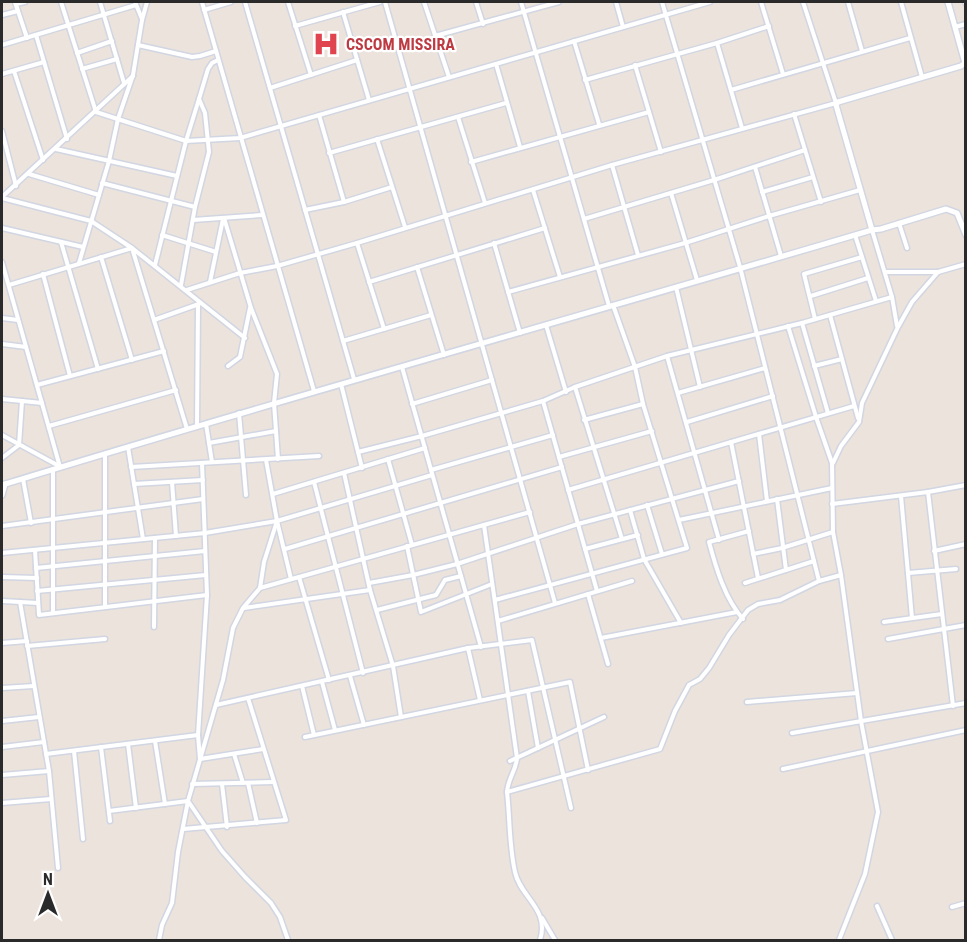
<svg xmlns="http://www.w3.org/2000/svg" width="967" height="942" font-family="'Roboto Condensed',sans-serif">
<rect width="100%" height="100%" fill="#ebe3dc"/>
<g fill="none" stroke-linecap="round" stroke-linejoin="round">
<!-- street casing -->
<g stroke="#d1d6e2" stroke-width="7">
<g id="street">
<path d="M15,2L27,38"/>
<path d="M61,2L96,112L186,141L240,138L710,2"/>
<path d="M100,2L124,83"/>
<path d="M135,2L142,19"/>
<path d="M202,2L314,391"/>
<path d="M245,2L354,379"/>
<path d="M288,2L311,75"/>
<path d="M385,2L555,603"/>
<path d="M424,2L449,77"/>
<path d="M476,2L483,24"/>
<path d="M521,2L609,306"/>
<path d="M616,2L623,27"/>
<path d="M662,2L740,267L819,581"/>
<path d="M761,2L783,74"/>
<path d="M848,2L862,51"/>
<path d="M901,2L922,77"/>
<path d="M965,2L966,4"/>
<path d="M16,4L25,2"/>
<path d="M204,10L231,2"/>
<path d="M343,12L369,100"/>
<path d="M2,15L18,11"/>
<path d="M295,26L380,2"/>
<path d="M955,27L966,24"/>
<path d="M36,35L67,139"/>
<path d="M435,36L559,2"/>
<path d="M574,41L599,124"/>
<path d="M717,43L742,128"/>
<path d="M2,45L136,5"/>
<path d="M138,45L192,57L200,56L216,51"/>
<path d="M77,53L112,41"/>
<path d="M496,64L520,147"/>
<path d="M635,65L661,152"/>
<path d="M82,69L117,59"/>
<path d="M14,71L43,160"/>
<path d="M2,74L44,62"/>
<path d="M585,80L717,43L769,26"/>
<path d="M270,88L357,60"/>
<path d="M731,90L910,38"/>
<path d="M794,114L821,202"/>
<path d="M319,115L344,202"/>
<path d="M458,117L485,203"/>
<path d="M2,131L16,186"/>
<path d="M377,139L405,227"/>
<path d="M56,149L177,176"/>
<path d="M329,153L506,103"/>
<path d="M471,162L649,112"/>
<path d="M612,165L638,255"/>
<path d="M755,167L781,256"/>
<path d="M29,174L99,195"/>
<path d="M102,183L195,207"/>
<path d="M533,190L560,277"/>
<path d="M762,192L813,177"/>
<path d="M671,193L697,280"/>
<path d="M2,197L133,76"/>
<path d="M2,198L91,221L132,248L245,338"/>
<path d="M305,210L344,202L392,187"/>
<path d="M224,218L251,308L277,374L274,403L278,459"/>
<path d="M584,219L714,180L805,150"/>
<path d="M193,220L262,215"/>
<path d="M899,223L907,248"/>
<path d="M2,228L83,247"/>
<path d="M872,230L892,297L897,326"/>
<path d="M162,235L216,252"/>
<path d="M855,235L876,301"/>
<path d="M61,242L98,369"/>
<path d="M357,243L384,329"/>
<path d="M494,243L520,333"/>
<path d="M101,257L132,360"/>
<path d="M2,262L60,467"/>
<path d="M79,263L109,161L118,119L133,75L142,20L147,2"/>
<path d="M155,265L186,141L199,99"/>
<path d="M417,267L444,355"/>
<path d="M885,272H938L966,264"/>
<path d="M43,274L70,376"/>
<path d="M210,282L223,219"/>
<path d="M369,282L545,228"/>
<path d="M9,285L132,248L187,429"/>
<path d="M181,285L195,207L209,152L205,113L199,99L208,69L212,63L218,60"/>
<path d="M676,287L700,387"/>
<path d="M187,290L240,273L277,266L357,243L612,165L836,103L803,2"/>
<path d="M508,292L685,243L769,216L860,190"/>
<path d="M811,296L868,278"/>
<path d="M830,315L858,418"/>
<path d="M2,318L18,320"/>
<path d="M815,319L804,274L862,257"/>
<path d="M154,320L199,304"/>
<path d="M802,323L828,413"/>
<path d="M546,325L566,392"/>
<path d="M788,326L816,417L832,463L833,532L841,575L861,721L878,812L865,874L839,940"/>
<path d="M343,341L431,315"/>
<path d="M2,344L26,347"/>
<path d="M667,356L719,540"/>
<path d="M228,366L240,357L250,308"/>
<path d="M814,366L842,359"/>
<path d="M402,367L481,647"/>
<path d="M341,384L362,468"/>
<path d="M37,385L164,351"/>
<path d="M575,387L622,539"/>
<path d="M678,393L765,368"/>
<path d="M2,399L42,403"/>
<path d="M543,401L597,591"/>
<path d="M412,404L492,380"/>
<path d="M239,413L246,495"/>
<path d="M584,420L643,404"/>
<path d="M687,422L773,396"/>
<path d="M206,424L212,462"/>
<path d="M49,426L176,390"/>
<path d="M197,426L198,305"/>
<path d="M759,434L767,501"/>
<path d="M2,435L59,466"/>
<path d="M731,442L758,578"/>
<path d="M209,443L276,431"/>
<path d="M128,447L143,539"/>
<path d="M358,452L422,436L543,401L575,387L667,356L802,323L892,297"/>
<path d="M105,454V607"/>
<path d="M559,457L652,431"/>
<path d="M2,458L19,445L22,401"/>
<path d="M388,459L412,545"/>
<path d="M266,460L277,521L291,579"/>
<path d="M202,463L207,595L198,735L200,759L263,749"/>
<path d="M833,463L841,446L859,422L862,403L898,327L912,302L938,272"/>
<path d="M131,467L319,456"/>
<path d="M53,470V612"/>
<path d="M431,470L553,435"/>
<path d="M344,473L370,590L393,666L401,717"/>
<path d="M23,479L31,523"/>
<path d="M172,482L176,536"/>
<path d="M314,482L363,673"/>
<path d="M134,484L203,480"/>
<path d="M568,490L854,406"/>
<path d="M928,492L953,706"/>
<path d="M273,494L425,448"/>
<path d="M901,496L912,618"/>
<path d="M777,499L786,570"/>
<path d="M832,504L928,492L966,485"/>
<path d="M647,505L662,554"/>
<path d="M630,510L644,559L681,623"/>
<path d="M679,520L832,488"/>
<path d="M484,525L517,758C516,771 508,778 507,792C510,818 509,846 515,872C520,897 550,909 540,940"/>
<path d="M2,526L203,499"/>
<path d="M407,546L421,612L492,584"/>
<path d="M285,549L562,467"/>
<path d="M585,549L638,535"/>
<path d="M35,550L39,615L207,595"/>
<path d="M934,551L966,544"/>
<path d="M2,553L205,533L277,521L432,475"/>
<path d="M753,554L782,548L833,532"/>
<path d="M36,568L205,551"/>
<path d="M908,573L956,569"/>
<path d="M2,577L37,578"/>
<path d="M299,577L329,680"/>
<path d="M369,583L413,575L457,564L578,524L739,481"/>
<path d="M745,583L814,561"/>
<path d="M260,588L530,512"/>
<path d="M37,591L206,575"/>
<path d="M588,594L608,664"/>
<path d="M495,600L687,548L643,404L635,367L613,305"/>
<path d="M2,601L38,603"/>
<path d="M20,602L49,771L58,868"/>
<path d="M244,608L370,590"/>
<path d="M377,610L436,595L445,580L461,576"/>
<path d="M743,619C725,599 716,568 709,542L749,531"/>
<path d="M498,621L632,581"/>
<path d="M884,622L942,614"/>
<path d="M154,627L155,538"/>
<path d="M601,638L737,612"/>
<path d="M888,639L966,625"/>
<path d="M2,643L27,641"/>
<path d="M27,646L105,639"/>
<path d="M468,648L480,700"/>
<path d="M350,676L364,725"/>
<path d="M322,682L335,730"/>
<path d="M302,686L314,735"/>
<path d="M2,688L34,686"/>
<path d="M528,691L538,748"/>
<path d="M747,702L857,693"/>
<path d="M216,705L468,648L532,640L571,808"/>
<path d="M2,721L39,717"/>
<path d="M792,733L966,703"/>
<path d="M305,737L570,682L588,770"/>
<path d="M155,741L165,804"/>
<path d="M128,744L136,808"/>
<path d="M2,747L44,742"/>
<path d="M101,747L110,821"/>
<path d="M74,751L83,839"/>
<path d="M46,754L198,735"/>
<path d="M234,754L243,783"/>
<path d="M510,761L604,717"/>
<path d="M783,769L966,730"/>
<path d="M2,775L49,771"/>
<path d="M248,783L257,823"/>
<path d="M192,784L273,782"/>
<path d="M222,784L227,827"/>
<path d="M507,792L660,749L675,711L689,685L700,679L709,668L729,635L748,610L758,604L780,600L819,581L841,575"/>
<path d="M2,803L51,799"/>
<path d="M109,811L188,801L222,851L245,877L271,903L280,917L288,940"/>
<path d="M183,829L286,820L248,698"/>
<path d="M877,906L892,940"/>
<path d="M952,907L966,903"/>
<path d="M542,918L555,940"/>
<path d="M159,940L162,925L172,903L178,852L188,801L223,680L233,628L243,608L260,588L264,562L277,521"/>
</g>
</g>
<!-- secondary casing -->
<g stroke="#d1d6e2" stroke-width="8">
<g id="secondary">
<path d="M948,2L965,63L961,66L838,102L836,105L872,230L881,229L946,209L957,213L966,235"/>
<path d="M2,485C291,396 582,316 872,230"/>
<path d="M2,495L5,484"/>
</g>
</g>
<!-- street -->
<use href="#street" stroke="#fff" stroke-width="4"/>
<!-- secondary -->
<use href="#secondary" stroke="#fff" stroke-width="5"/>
</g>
<!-- icons -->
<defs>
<g id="hospital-bare" transform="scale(2.07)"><path d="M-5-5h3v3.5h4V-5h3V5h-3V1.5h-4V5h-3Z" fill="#e0444e" stroke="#fff" stroke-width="2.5" paint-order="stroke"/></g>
</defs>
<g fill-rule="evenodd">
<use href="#hospital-bare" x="326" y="44"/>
</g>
<g text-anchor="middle" stroke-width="4.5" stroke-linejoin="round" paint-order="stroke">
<!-- health labels -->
<g font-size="16" font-weight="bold" fill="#be3a42" stroke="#fff" text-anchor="start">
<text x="346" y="50">CSCOM MISSIRA</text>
</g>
</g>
<!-- border -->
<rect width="967" height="942" fill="none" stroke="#2a2a2a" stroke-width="6"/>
<!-- north arrow -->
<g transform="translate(48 894)" stroke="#ffffff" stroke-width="4.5" paint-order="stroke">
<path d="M0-4.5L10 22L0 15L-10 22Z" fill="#2a2a2a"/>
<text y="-9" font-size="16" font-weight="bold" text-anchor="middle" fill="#2a2a2a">N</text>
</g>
</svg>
